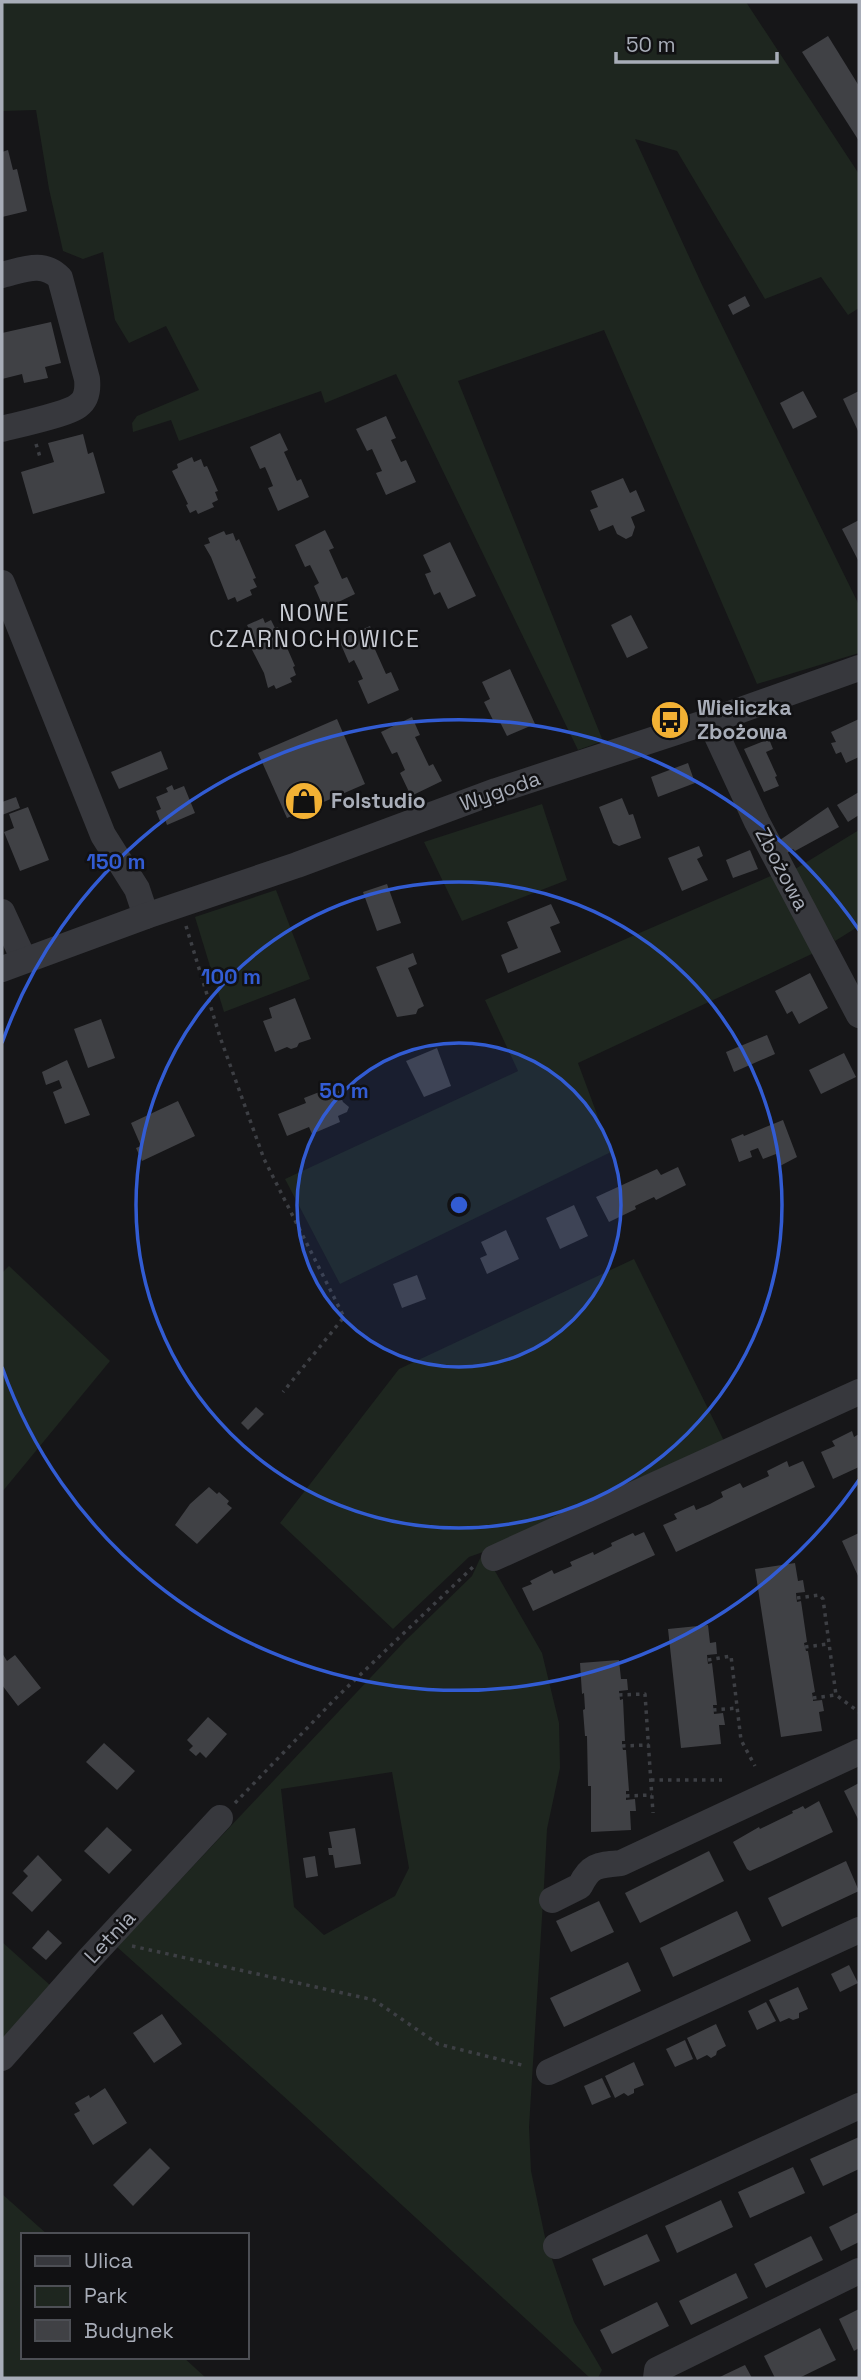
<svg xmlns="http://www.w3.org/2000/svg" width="861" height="2380" font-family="'Space Grotesk',sans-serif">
<rect width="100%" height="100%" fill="#161618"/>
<!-- green -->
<g fill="#1e261f" fill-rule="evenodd">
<path d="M2,2H746L859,174V308L848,315L821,277L765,299L677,151L635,139L703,287L859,605V653L757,684L604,330L458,381L603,741L578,750L396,374L325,403L321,391L179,441L171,420L133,432L132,423L137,416L199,390L166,326L129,343L115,320L103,252L83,259L63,251L49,189L36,110L2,111Z"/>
<path d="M542,804L567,880L462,921L424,842Z"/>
<path d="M859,830V926L835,941L792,871Z"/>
<path d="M773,875L816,952L578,1063L611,1152L340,1284L285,1179L518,1071L485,1000Z"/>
<path d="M276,890L310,979L224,1012L195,917Z"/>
<path d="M634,1259L726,1445L484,1552L542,1653L559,1723L560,1768L547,1829L544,1885L529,2127L531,2171L546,2242L574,2322L602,2370L598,2378H590L291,2103L117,1947L404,1642L472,1576L483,1552L469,1557L393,1629L280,1523L399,1369ZM392,1772L409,1868L395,1896L324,1935L294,1907L281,1789Z"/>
<path d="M9,1266L110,1361L2,1492V1273Z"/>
<path d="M2,1942L51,1986L2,2043Z"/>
<path d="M2,2194L48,2235H23V2357H183L206,2378H2Z"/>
</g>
<!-- building -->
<g fill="#404145">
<path d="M828,36L859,86V141L802,52Z"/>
<path d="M8,150L13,170L17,169L27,211L2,217V152Z"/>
<path d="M745,296L750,306L733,315L728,305Z"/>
<path d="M51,322L61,363L45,367L48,378L24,383L22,374L2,379V333Z"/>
<path d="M803,391L817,417L793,429L780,403Z"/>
<path d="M859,391V433L843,399Z"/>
<path d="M386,416L396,438L391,440L401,462L406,460L416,482L386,495L376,473L382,471L372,449L367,451L356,429Z"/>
<path d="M280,433L288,450L284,452L297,481L301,479L309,497L278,511L268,488L273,486L269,476L265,467L260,469L250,447Z"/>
<path d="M83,434L88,454L93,452L105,493L33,514L21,472L54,462L48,443Z"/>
<path d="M192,457L194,462L201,459L204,467L207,466L218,491L215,492L218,500L212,503L214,507L198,514L196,510L190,513L186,505L188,504L172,471L178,468L177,464Z"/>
<path d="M623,478L630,493L636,490L645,511L631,517L635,527L632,536L626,539L617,534L613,525L599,531L590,510L598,507L591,491Z"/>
<path d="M859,520V562L842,529Z"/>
<path d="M325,530L334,548L329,550L342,579L347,577L355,594L324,609L314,586L319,583L310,565L305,567L295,545Z"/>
<path d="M224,531L226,535L233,533L236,541L239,539L256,578L253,579L257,587L250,590L252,595L237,602L235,597L228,600L211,557L204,545L210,543L208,538Z"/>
<path d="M450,542L476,596L448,609L440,592L434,595L425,574L431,572L423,555Z"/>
<path d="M631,615L648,648L627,658L611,625Z"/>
<path d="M263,618L265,623L271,620L275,628L278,627L295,666L293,667L296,675L290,678L292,682L276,689L274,685L268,688L264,673L243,632L249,629L247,625Z"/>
<path d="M370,626L377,643L373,645L386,674L391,672L399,690L368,704L358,681L363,679L359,670L354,660L349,663L339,640Z"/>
<path d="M510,669L535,724L507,736L499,720L494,722L484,702L490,699L482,682Z"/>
<path d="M412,717L420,735L415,737L429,766L433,764L442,781L411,796L400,773L405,770L397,752L392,754L381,732Z"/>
<path d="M337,719L365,784L287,818L258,753Z"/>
<path d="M859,719V757L846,763L841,752L836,754L831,743L836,742L831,732Z"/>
<path d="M769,739L773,749L766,752L777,776L775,777L779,786L764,792L744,749Z"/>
<path d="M161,751L168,769L119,789L111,772Z"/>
<path d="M688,763L695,783L658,797L651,777Z"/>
<path d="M172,785L174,790L184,786L195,813L167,825L165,819L160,821L156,811L161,809L156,797L168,792L166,788Z"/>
<path d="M859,792V815L848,822L837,805Z"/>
<path d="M16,797L20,808L2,815V802Z"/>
<path d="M622,798L629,815L633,814L641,838L619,846L613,843L599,807Z"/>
<path d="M28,807L49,860L20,871L4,832L14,828L9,814Z"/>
<path d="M828,807L839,827L795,851L793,849L787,853L780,840Z"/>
<path d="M699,846L703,856L697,859L708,880L682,891L668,858Z"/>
<path d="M750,850L758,869L733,878L726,860Z"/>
<path d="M387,884L401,923L377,931L363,892Z"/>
<path d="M551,904L560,923L550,927L561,952L508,973L501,955L518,948L507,922Z"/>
<path d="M413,953L417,964L408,968L424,1006L418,1009L416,1014L397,1017L376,967Z"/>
<path d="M810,973L828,1008L799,1024L792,1011L787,1014L775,991Z"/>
<path d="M295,998L311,1039L299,1043L297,1047L291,1049L287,1047L275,1052L263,1021L272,1018L269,1008Z"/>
<path d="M101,1019L115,1058L88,1068L74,1029Z"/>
<path d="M767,1035L775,1054L734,1072L726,1052Z"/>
<path d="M437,1048L451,1086L424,1097L406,1061Z"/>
<path d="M844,1053L856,1077L821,1094L809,1070Z"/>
<path d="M67,1060L90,1115L65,1124L53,1092L62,1088L59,1080L46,1085L42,1072Z"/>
<path d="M327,1089L329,1094L338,1090L343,1102L349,1107L347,1112L338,1116L340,1122L312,1134L309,1127L287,1136L278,1114L306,1103L304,1098Z"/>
<path d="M178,1101L195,1136L142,1161L136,1148L141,1146L131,1123Z"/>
<path d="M783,1120L797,1157L780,1166L776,1154L763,1159L758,1148L750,1151L752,1157L739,1162L731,1139L743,1134L744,1136Z"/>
<path d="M678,1167L686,1185L656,1200L654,1197L635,1206L636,1209L609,1222L596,1197L657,1169L661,1175Z"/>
<path d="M574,1205L588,1236L560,1249L546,1218Z"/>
<path d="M506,1230L519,1259L487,1274L480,1258L487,1255L481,1242Z"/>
<path d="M417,1275L426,1299L402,1308L393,1284Z"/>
<path d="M256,1407L264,1414L248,1430L241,1423Z"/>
<path d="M852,1431L854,1437L859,1434V1467L833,1479L821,1452L835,1446L832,1441Z"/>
<path d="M787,1461L789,1467L803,1461L815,1487L676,1552L663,1525L677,1519L674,1514L694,1505L696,1510L710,1504L723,1497L721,1492L740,1483L743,1488L769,1476L767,1471Z"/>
<path d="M209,1487L217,1494L219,1492L229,1501L227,1504L232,1508L197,1544L175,1525L190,1504Z"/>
<path d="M644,1532L655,1555L533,1611L522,1588L532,1584L530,1581L552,1570L554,1574L572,1566L570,1562L593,1552L594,1555L612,1546L611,1543L633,1533L635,1536Z"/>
<path d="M859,1533V1578L842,1541Z"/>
<path d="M795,1563L798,1581L803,1580L805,1592L796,1593L797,1602L801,1601L807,1642L804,1643L806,1651H808L815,1692L812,1693L813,1698V1701L822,1700L824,1711L819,1712L822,1731L781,1737L755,1569Z"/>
<path d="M708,1625L710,1643L716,1642L717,1654L707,1655L708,1664L712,1663L717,1705H713L714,1714L723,1713L725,1725H719L721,1744L681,1748L668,1629Z"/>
<path d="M2,1653L7,1661L15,1655L41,1688L18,1706L2,1685Z"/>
<path d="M619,1660L621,1679H627L628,1690L619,1691L620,1700L623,1699L625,1741H622V1746L623,1750H626L629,1791H626V1800L635,1799L636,1811H630L631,1830L591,1832V1786H588L587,1736H585L583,1710L585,1709L584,1693L582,1694L580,1663Z"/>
<path d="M208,1717L227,1734L206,1758L200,1752L196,1756L189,1750L193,1746L187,1740Z"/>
<path d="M104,1743L135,1771L117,1790L86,1762Z"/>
<path d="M859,1783V1821L844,1791Z"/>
<path d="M819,1801L833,1832L770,1862L750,1871L747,1869L733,1842L759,1827L760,1829L793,1813L792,1811L797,1809L803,1806L805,1809Z"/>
<path d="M107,1827L132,1850L109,1874L84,1851Z"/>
<path d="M355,1828L361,1864L335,1868L333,1855H329L328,1848H332L329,1832Z"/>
<path d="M709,1851L724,1881L640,1923L625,1893Z"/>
<path d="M38,1855L62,1880L32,1912L12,1893L28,1876L23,1871Z"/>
<path d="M315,1856L318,1876L306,1878L303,1858Z"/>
<path d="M846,1861L859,1891L782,1927L768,1898Z"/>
<path d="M599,1901L614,1932L571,1952L556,1921Z"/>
<path d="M737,1911L751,1941L673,1977L660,1948Z"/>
<path d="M48,1930L62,1943L46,1960L32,1948Z"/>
<path d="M628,1962L641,1991L564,2027L550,1998Z"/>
<path d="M849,1965L858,1983L840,1992L831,1974Z"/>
<path d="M798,1987L808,2009L799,2013V2018L793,2020L789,2018L780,2022L769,2000Z"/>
<path d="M766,2002L776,2021L757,2030L748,2011Z"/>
<path d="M162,2014L182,2044L154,2063L133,2033Z"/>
<path d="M716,2024L726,2046L717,2051L716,2055L711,2058L707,2055L697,2060L687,2038Z"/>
<path d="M685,2040L693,2059L675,2067L666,2049Z"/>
<path d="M634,2062L644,2085L634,2089V2093L628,2096L624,2093L615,2098L605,2076Z"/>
<path d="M602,2078L611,2097L592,2105L584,2086Z"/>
<path d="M105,2088L127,2123L93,2145L74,2114L80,2111L75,2103L89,2095L90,2098Z"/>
<path d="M859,2137V2169L823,2186L810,2159Z"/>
<path d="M150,2148L170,2168L133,2206L113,2185Z"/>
<path d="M793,2167L805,2193L750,2218L738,2192Z"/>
<path d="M721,2200L733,2227L677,2253L665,2226Z"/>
<path d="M859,2212V2242L841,2251L829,2227Z"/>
<path d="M647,2234L660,2261L604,2286L592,2259Z"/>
<path d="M811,2236L823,2260L766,2288L754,2264Z"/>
<path d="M736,2273L748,2298L691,2325L679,2301Z"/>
<path d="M657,2302L669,2326L612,2354L600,2330Z"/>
<path d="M859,2309V2348L854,2351L839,2319Z"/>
<path d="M820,2328L836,2360L799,2378H775L764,2356Z"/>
<path d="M745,2365L752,2378H718L726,2374Z"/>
</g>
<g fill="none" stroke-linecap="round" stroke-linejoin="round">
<!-- path -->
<g stroke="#3d3f44" stroke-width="3.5" stroke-dasharray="3.5 5" stroke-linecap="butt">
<path d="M36,444L40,457"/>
<path d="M186,926L220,1037L264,1159L344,1317L283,1392"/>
<path d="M797,1598L820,1595L823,1599L836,1695L859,1712"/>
<path d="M805,1647L828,1644"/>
<path d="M708,1660L731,1656L741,1740L755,1766"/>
<path d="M619,1695L645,1694L653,1813"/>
<path d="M813,1698L836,1695"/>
<path d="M713,1710L738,1708"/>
<path d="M622,1746L649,1745"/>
<path d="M651,1780H722"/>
<path d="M626,1796L652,1795"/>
<path d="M235,1803L338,1696L473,1567"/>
<path d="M132,1946L374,2000L438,2044L526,2066"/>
</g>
<!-- minor -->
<g stroke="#37383d" stroke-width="26">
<path d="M2,275C23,270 43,260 60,278L87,379C88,389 87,399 79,405C69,414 17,425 2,429"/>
<path d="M2,583L103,835L137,889L146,916"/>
<path d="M710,721L757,822L859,1015"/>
<path d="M2,912L24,960"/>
<path d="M2,969L146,916L297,865L496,791L710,721L859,668"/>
<path d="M494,1558L859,1392"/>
<path d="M552,1900L580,1886C590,1865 598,1865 621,1863L859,1752"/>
<path d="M2,2058L90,1958L220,1818"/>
<path d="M549,2072L859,1930"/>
<path d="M556,2246L859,2106"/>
<path d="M656,2378L657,2370L859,2271"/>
</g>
</g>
<!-- distance rings -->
<circle cx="459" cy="1205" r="162" fill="#325cd3" fill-opacity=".12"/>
<g fill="none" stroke="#325cd3" stroke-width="3.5">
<circle cx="459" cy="1205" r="162"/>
<circle cx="459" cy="1205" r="323"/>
<path d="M859 1480A485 485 0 0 1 2 1367M2 1043A485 485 0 0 1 859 930"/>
</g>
<!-- icons -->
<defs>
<g id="bus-disc" transform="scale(2.0125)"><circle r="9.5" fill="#f2b134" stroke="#111113"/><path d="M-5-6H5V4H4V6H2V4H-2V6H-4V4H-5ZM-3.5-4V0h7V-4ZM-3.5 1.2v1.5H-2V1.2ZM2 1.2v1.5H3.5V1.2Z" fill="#111"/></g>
<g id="shop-disc" transform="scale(2.0125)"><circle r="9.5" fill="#f2b134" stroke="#111113"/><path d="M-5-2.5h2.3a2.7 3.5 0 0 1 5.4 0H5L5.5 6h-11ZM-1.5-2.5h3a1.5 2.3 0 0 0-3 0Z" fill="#111"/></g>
</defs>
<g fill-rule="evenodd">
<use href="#bus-disc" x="670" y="720"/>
<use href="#shop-disc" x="304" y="801"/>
</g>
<g text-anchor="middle" stroke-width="5" stroke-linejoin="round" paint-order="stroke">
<!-- poi labels -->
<g font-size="21" font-weight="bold" fill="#a8adb8" stroke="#111113" text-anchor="start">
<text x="697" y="715">Wieliczka<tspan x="697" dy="24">Zbożowa</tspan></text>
<text x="331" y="808">Folstudio</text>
</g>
<!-- street labels -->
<g font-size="21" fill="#a8adb8" stroke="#111113">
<text transform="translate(500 791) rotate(-19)" y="7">Wygoda</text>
<text transform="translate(782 869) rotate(62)" y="7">Zbożowa</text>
<text transform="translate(110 1937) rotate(-47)" y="7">Letnia</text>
</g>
<!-- neighbourhood labels -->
<g font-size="23" letter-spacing="2" fill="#c9ccd4" stroke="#111113">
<text x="315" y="621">NOWE<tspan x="315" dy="26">CZARNOCHOWICE</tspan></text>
</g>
</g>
<circle cx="459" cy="1205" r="10" fill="#325cd3" stroke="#111113" stroke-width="3.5"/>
<g font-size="21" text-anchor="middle" font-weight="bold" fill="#325cd3" stroke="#111113" stroke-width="5" stroke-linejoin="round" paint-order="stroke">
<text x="116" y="869">150 m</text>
<text x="231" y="984">100 m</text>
<text x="344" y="1098">50 m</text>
</g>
<!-- border -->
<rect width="861" height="2380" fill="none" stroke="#a8adb8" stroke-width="7"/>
<!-- legend -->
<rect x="21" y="2233" width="228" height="126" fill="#111113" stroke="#4d4f55" stroke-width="2"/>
<rect x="35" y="2256" width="35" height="10" fill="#37383d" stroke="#4d4f55" stroke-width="2"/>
<text x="84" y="2268" font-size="21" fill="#a8adb8">Ulica</text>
<rect x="35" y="2286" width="35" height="21" fill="#1e261f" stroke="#4d4f55" stroke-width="2"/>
<text x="84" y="2303" font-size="21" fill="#a8adb8">Park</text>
<rect x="35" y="2320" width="35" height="21" fill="#404145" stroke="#4d4f55" stroke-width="2"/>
<text x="84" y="2338" font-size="21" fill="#a8adb8">Budynek</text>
<!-- scale -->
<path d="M616 52v10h161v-10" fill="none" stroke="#a8adb8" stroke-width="3.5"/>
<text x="626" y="52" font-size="21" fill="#a8adb8" stroke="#111113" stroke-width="5" paint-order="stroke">50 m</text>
</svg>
